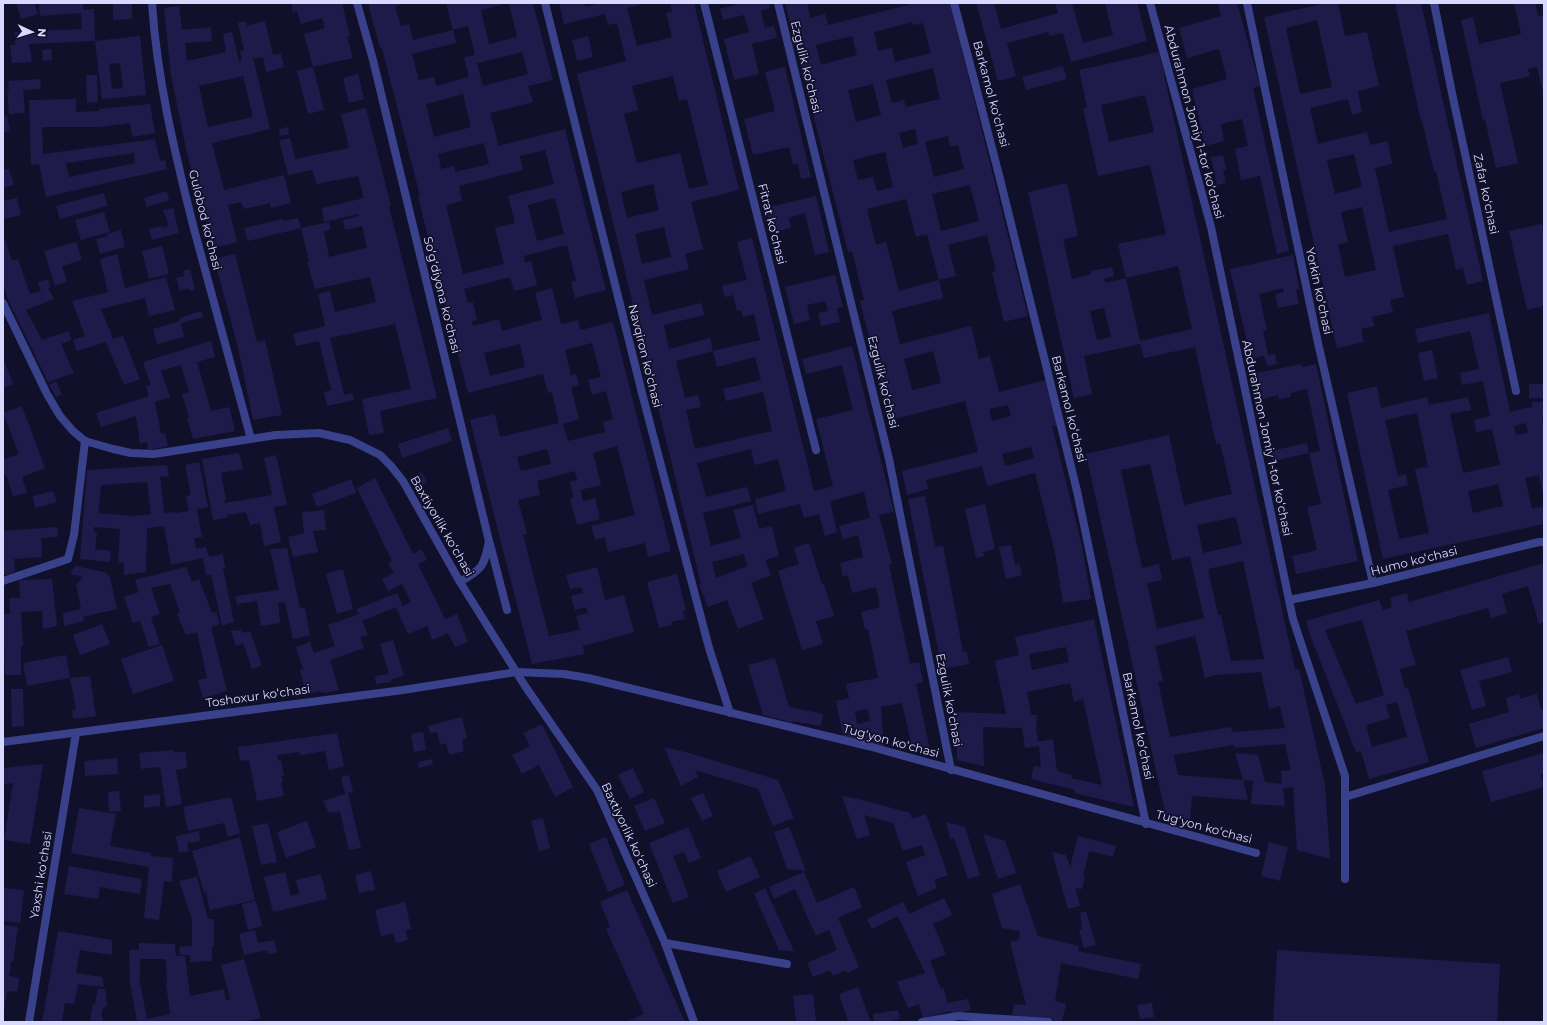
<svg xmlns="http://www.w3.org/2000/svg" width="1547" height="1025" font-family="Montserrat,sans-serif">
<rect width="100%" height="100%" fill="#11102a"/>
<!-- building -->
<g fill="#1e1b4b" fill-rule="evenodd">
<path d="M16,3H34L38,14L21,19Z"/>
<path d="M39,3H83V10L94,9L95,41L29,44L32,62L12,63L10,45H15V32L82,29L81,13L40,16Z"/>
<path d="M113,3H132V19L113,20Z"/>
<path d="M291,3H342L350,36H347L353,58L313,67L304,34L325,28L322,18L301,24L297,11L293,12Z"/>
<path d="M368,3H406L395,6L401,26L409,24L413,40L453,30L456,43L412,54L419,80L434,77L436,86L469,77L464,57L475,55L468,26L453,30L446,3H508L481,10L489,44L517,37L509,3H533L553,80L528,86L533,102L490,113L497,139L498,146L565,129L606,290L575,298L571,282L576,281L567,245L524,256L525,263L531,261L537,285L514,291L510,277L464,289L468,303L473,302L477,320L472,321L473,326L499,319L502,331L542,320L535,293L552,288L561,324L578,320L580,330L613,322L671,551L648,557L645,543L608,552L605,537L595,540L591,526L635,515L617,446L593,453L601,485L580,490L583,501L595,498L600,519L577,525L570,499L574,498L570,482L577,480L575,471L537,481L540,495L518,500L527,534L523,535L549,636L580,630L576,616L588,613L586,607L575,610L571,596L583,593L581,587L570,589L566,575L597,567L605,600L624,595L634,632L583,646L584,654L532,664L470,420L495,414L500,437L559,423L552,392L548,393L543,374L468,393L418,197L420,196L382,48H380ZM522,52L528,74L483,86L477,63ZM463,94L471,127L434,137L426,104ZM484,143L489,164L455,172L454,166L441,169L438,154ZM545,150L554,184L508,196L515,223L495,228L504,264L463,274L446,205L462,201L459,186L523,170L520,156ZM555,198L564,234L537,241L528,205ZM592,343L601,377L588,380L592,395L606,391L613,419L603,422L605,432L568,441L563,424L579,419L571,387L579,385L576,374L571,375L565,350ZM520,344L525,367L490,376L484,353ZM547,449L551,464L521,471L517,457Z"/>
<path d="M559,3H584L585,7L600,3H646L627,8L637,46L672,37L666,13L672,12L670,3H694L739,190L691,202L703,249L685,254L689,269L644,280L652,315L701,303L704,315L664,325L669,349L710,338L713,351L676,361L685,398L698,395L701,407L686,410L695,449L772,431L763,392L726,401L723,389L761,380L755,357L717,367L713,351L760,340L754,314L743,317L741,310L737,311L733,295L725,297L722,286L747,280L737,242L752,238L814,491L833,486L816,419L853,410L842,365L806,374L802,359L852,346L894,512L879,515L892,564L889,565L910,664L919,662L923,682L916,684L931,755L913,751L902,703L881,707L884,747L843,736L836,701L849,698L846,684L878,678L868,629H865L861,612L880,607L876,587L852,593L848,575L843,577L840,563L863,557L858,535L843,539L839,526L870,518L864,492L830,501L837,532L825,536L819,514L804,518L800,504L758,514L755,499L786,491L778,459L755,465L751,449L697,463L706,497L747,487L751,501L703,513L711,546L741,538L733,510L753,505L759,529L772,526L779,556L765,560L771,575L751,583L764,619L738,629L727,600L708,607L699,585L701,584L577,74L626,61L617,23L608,25L605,14L564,24ZM673,76L679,101L687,99L708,185L689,189L680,153L637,163L624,114L638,110L632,86ZM653,184L659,210L627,218L621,192ZM664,227L671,257L642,264L635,234ZM744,554L747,566L716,578L712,562ZM868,709L870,721L857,724L855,711Z"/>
<path d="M742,3H769L770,8L761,11L765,28L774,26L777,38L752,44L759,74L734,80L724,39L749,32L744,15L723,20L720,9Z"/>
<path d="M785,3H807L810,18L825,14L828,25L916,3H950L1028,316L1004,322L992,272L996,271L987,235L948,245L956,276L939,280L927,234L916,237L906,199L867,209L876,245L886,242L899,291L939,280L943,298L892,311L900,344L971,326L979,359L990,356L999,392L1046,380L1057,425L1052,426L1082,546L1091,599L1063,603L1055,553L1035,473L987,486L982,466L926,480L928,489L907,495L902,471L978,452L965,401L890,420L860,301L864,300L852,251L848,252ZM912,22L913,25L923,23L931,53L895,62L892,48L878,51L874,32ZM852,36L857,55L821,65L816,45ZM933,68L940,99L906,107L904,100L892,103L886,80ZM873,84L881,115L856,122L848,90ZM915,129L918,144L903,148L899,133ZM948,136L950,147L958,145L964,169L934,177L925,142ZM885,152L893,187L877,191L873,177L858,180L853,160ZM970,185L979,221L941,231L932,194ZM933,351L941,383L912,390L904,359ZM1008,405L1011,416L992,421L989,409ZM1031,447L1034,458L1005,466L1002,454Z"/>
<path d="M976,3H994L1001,29L1058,13L1055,3H1072L1083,43L1113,35L1105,3H1137L1147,41L1071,62L1063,33L1050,36L1048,32L1007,43L1016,76L998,81Z"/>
<path d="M1218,3H1237L1260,86L1253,88L1289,251L1277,254L1260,176L1241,180L1235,149L1248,146L1242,119L1221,124L1224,141L1205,146L1192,89L1227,79L1219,49L1187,58L1179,28L1221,16Z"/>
<path d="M1326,3H1338L1345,36L1367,32L1379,86L1358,91L1362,112L1352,115L1348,99L1310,108L1318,144L1367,132L1370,145L1388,141L1392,164L1375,168L1389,232L1447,219L1436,171H1434L1422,121H1421L1395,3H1421L1483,281L1467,285L1463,268L1456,270L1448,234L1393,246L1404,297L1390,300L1393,312L1372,317L1374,326L1361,329L1364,342L1337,348L1264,17ZM1317,20L1332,87L1300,94L1286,28ZM1354,154L1362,187L1335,194L1327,160ZM1362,207L1376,270L1345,277L1338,245L1348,242L1341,212Z"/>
<path d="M1514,3H1535L1538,16L1544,15V97L1537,67L1528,69L1530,76L1500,83L1518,163L1496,168L1485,119L1483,120L1461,20L1473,17L1479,44L1521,34Z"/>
<path d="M179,6L182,30L211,27L212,41L185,43L187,61L226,52L223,34L232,32L239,61L242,60L240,51L244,50L238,23L246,21L247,26L265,21L273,55L281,53L284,67L266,72L263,57L255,59V57H253L270,129L212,143L224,190L284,175L291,203L271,208L270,203L244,209L241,202L228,205L237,242L214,248L200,196L198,197L186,149L171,75L164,8ZM243,76L253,117L208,127L199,86Z"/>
<path d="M140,36L146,95L102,99L95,41ZM120,63L123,88L112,89L109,64Z"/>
<path d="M588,36L593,57L577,61L572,40Z"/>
<path d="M51,49L52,60L43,61L42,50Z"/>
<path d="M1159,52L1295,669H1299L1325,785L1330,859L1297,850L1293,787L1283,788L1285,806L1251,804L1253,781L1243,780L1235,753L1258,755L1265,782L1282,784L1281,771L1291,770L1285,744L1235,748L1234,745L1174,755L1178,775L1243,780L1248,800L1192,796L1190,822L1175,821L1166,816L1086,454L1169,435L1184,505L1232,494L1220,443L1216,444L1195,347L1144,358L1140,344L1084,356L1092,394L1074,398L1028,192L1067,183L1078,236L1063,239L1072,279L1091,274V271L1112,267L1114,276L1104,279L1106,283L1126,278L1140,341L1192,329L1178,266L1126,278L1118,244L1166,234L1150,165L1098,176L1083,108L1087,107L1079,70ZM1145,95L1154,132L1109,142L1101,105ZM1104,308L1111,337L1097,340L1090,311ZM1150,464L1172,560L1190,556L1204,618L1157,629L1147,583L1162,580L1159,564L1142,568L1121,470ZM1236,517L1242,544L1203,553L1197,525ZM1243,561L1264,659L1231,661L1221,615H1218L1208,569ZM1195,636L1205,678L1216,675L1261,672L1269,709L1280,706L1285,728L1232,732L1231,727L1170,737L1158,682L1163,681L1155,646Z"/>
<path d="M1063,66L1067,79L1026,90L1022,77Z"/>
<path d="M313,67L324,110L308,114L297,71Z"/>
<path d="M785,67L811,177L801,179L798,164L793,165L789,147L753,155L744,119L775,111L765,72Z"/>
<path d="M358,74L364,99L349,103L343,78Z"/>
<path d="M86,75H97L98,102L87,103Z"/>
<path d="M40,79L41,89L23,90L25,113L9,114L7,90H9L8,81Z"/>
<path d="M76,99V112L99,111V109L150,104L155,133L132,137L130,123L101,127H42L43,154L155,139L160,161L165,160L167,169L46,197L39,164L31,165L29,100ZM134,153L135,163L69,177L66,163Z"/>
<path d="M366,108L391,206L389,207L437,398L380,411L384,433L369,435L362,399L411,389L395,324L330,338L344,395L352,393L354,400L327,406L324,392L331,390L319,341L296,346L293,334L325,326L318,294L330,291L335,312L376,302L370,277L315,289L307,262L309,261L301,228L329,222L330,230L324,231L329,257L367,248L362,226L345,230L343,220L359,216L358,214L324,222L322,208L364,198L358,176L317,184L312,170L288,175L279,140L290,138L295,159L349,148L341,114Z"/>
<path d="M7,115L10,131L3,132V116Z"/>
<path d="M288,127L289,134L280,136L279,129Z"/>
<path d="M1223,155L1226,170H1223L1226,183L1217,185L1211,157Z"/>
<path d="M9,169L14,185L3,188V170Z"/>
<path d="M167,191L169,200L147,207L144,198Z"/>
<path d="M104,193L107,206L60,219L56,206Z"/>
<path d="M816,196L829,252L815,255L805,213L789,218L791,228L772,233L766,208Z"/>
<path d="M17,198L21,215L4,219L3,201Z"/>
<path d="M173,208L179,233L152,240L149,229L162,226L163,228L169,226L163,210Z"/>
<path d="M104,212L110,232L81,240L75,220Z"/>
<path d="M298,218L301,228L248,241L244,228L283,219V221Z"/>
<path d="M1542,224L1544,232V306L1527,310L1509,231Z"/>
<path d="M121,230L125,247L100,254L96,239L108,236L107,234Z"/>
<path d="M3,234L12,261L18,259L30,294L41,291L38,282L48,279L50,288H48L54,299L26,310L42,340L69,331L71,340L61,344L74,373L48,382L8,300L3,284Z"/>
<path d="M76,242L82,260L62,266L67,281L55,286L44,251Z"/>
<path d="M162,246L169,274L149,279L142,251Z"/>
<path d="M117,254L125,288L166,277L175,310L149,316L145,298L101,309L113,339L123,336L140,379L124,385L106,342L77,351L73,340L85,336L72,301L108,292L100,259Z"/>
<path d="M235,254L257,342L265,340L282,415L253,420L238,347L214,259Z"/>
<path d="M1293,255L1299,289L1296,290L1299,304L1278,308L1275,294L1284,292L1283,288L1259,294L1267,330L1263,331L1268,355L1275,354L1277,364L1267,366L1264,356L1251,359L1230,269Z"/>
<path d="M190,269L195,289L189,291L188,288L180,291L176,278L184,276L183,271Z"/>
<path d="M835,275L843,307L837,308L840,322L821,326L818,313L828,311L825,301L807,305L810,320L794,324L785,287Z"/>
<path d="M201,311L203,317L181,323L184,337L157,344L153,329L180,321V318Z"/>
<path d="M1489,313L1510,412L1532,407V402H1544V417H1542L1544,425V498L1539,475L1525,478L1532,509L1544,506V524L1383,559L1347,393L1377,386L1381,408L1427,397L1429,405L1468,397L1471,410L1450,414L1463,473L1500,465L1492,429L1476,432L1474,420L1490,416L1483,381L1462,385L1460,373L1479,369L1470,331L1418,343L1415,329ZM1417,413L1428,467L1415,469L1429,533L1399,539L1388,490L1408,485L1406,474L1398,476L1385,420ZM1526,423L1528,433L1516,435L1514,426ZM1498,484L1503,506L1473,513L1468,491Z"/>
<path d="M211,341L215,357L197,362L211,411L229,407L235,431L193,439L187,418H189L182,394L189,392L181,365L161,371L170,397L155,402L161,434L165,433L168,446L148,450L147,442L140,444L136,416L101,427L96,413L149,396L146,386L151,385L143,362Z"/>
<path d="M1432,350L1438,378L1424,381L1418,353Z"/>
<path d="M3,358L13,384L3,388Z"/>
<path d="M1301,364L1302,367L1316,364L1358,561L1296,574L1292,556L1317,550L1307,507L1321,504L1309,453L1320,451L1307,389L1290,393L1291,397L1279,399L1278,395L1263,399L1257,373Z"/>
<path d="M56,381L62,394L56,397L49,385Z"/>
<rect x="1529" y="384" width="15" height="14"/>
<path d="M22,406L45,468L22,477L27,493L13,496L6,474L3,475V460L19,454L3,413Z"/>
<path d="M448,428L452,441L402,458L398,444Z"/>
<path d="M1307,443L1309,453L1273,461L1271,451Z"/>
<path d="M239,453L243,469L221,473L226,500L224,501V503L272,495L264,458L276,455L287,505L274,507L281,542L264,546L260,523L250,525L246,512L227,515V518L213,520L202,459Z"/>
<path d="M199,462L208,507L197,509L202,537L194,538L196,549L206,547L209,557L223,554L225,568H223L234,622L222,626L211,574L206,575L203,558L171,565L164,526L147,528L146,572L124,575V563H118L120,529L94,527V532H97L95,549L111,551L110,562L80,559L87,470L167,465L169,476L160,477L164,513L174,512L175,513L189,511L186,496L191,495L185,465ZM147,482L151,514L133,516L98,513L101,485Z"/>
<path d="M421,472L427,482L422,485L416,475Z"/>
<path d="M375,478L413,554L421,549L427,560L418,564L445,619L457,614L468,642L455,647L448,633L432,640L427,626L408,634L396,607L362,621L368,635L360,637L364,648L330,660L339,690L325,693V692L321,693L320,691L306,694L300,670L303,669L296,647L310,642L314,653L335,646L328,625L359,614L357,609L397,593L403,606L411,602L402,584L388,591L382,579L394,573L388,563L392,561L357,488Z"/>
<path d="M351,479L356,493L317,507L312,494Z"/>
<path d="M53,491L57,502L35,508L33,496Z"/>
<path d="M925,496L935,547L943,546L963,652H967L969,664L942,669L908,499Z"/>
<path d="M985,504L995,549L983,552L984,556L976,558L965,509Z"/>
<path d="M324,510L326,530L313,531L318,552L293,557L288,537L304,533L302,512Z"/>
<path d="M57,527L58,537L41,538L42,557L14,559L15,572L3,575V531Z"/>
<path d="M809,543L822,584H824L834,616L816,621L823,644L802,650L778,571L799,564L794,548Z"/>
<path d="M1011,545L1015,565L1019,564L1022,575L1006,579L999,547Z"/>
<path d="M287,548L300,608H305L310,635L293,639L285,602L278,603L280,623L261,626L257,601L237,604L235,596L279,590L270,549Z"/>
<path d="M1544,563V622L1539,624L1528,586L1502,594L1507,613L1491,618L1488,608L1406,631L1416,665L1400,669L1405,689L1408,688L1429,762L1369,779L1361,751L1356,752L1310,635L1306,621L1379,600L1383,610L1392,607L1390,598L1407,593L1409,602ZM1362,620L1384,695L1356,704L1325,630ZM1397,702L1407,737L1372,747L1366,725L1390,718L1386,705Z"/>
<path d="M75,566L105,572L110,577L117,609L83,617L84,621L64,626L63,613L81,609L76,585L83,577L70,574Z"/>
<path d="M186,567L192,582L199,579L212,613L216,612L220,624L211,627L227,691L203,698L198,680L207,678L197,632L186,635L177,614L180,612L170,584L151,588L160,614L151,617L160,644L149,647L140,621L133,623L124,597L139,592L135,580Z"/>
<path d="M343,569L353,609L337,614L326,574Z"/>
<path d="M677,574L686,611H683L685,619L671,622L672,625L659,628L647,582Z"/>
<path d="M52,579L57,626L43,629L42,611L21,612L23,646H21V675H5L3,614H10L9,598H20L19,580Z"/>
<path d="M1094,619L1134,807L1074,793L1075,790L1031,779L1034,766L1041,767L1039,746L1025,748L1022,728L983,727L984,766L957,760L956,712L1006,714L995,661L1019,655L1015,637ZM1066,647L1069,662L1032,670L1029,654ZM1070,683L1074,702L1083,699L1102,785L1071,778L1072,775L1057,771L1053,739L1038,742L1036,729L1037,715H1031L1027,692Z"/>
<path d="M102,624L110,644L80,655L73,635Z"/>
<path d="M241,630L242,633L250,631L262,665L252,669L243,643L236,646L231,631Z"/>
<path d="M393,640L404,675L391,680V682L376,684L375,676L389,674L380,644Z"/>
<path d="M162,645L174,681L133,694L121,659Z"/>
<path d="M66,655L70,678L27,686L23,663Z"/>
<path d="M1508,657L1512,672L1479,681L1486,706L1472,710L1460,670Z"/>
<path d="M775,658L789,707L823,714L821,726L792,721L793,723L763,715L748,665Z"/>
<path d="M90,676L96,716L76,719L73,718L72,711L76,709L70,678Z"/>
<path d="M11,689H23L24,726L12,727Z"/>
<path d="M1519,694L1520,699L1537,694L1541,710L1544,709V728L1476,748L1469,724L1509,712L1506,698Z"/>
<path d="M462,717L467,738L462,740L464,751L449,755L446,743L440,745L437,732L430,733L428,726Z"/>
<path d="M542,724L573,787L555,797L539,765L522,774L512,755L530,746L523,733Z"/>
<path d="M423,732L426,750L414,752L411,734Z"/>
<path d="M337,733L344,766L329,770L325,751L300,755L299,752L277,755L278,761L281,760L284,776H282L283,782H281L284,796L257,801L249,760L240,761L238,747Z"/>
<path d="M664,747L689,753L778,780L794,818L773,826L758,789L695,770L698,777L681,786Z"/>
<path d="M174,750L175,753L185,751L187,768L176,770L182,804L166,807L160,767L141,769L139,753Z"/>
<path d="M1544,753V774L1540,775L1544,787L1491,802L1482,771Z"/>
<path d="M117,758L118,774L85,776L84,761Z"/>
<path d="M432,759L433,764L419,768L418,762Z"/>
<path d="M43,764L30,844L4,840L13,783L3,784V768Z"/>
<path d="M633,768L644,792L630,799L618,775Z"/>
<path d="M349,775L353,792L348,793L361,848L349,850L340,811L329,813L323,801L345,794L341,777Z"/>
<path d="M119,791L121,811L109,812L108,792Z"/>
<path d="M703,793L713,816L702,821L691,798Z"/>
<path d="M160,794V806L144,808V796Z"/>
<path d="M842,796L859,799L910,813L912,819L926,814L948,875L934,880L937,888L918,896L906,862L925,855L922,845L903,851L893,823L864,815L870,835L857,839Z"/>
<path d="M231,797L240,833L228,837L224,823L188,831L183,807Z"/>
<path d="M654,798L665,823L645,831L634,806Z"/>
<path d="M79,808L116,814L110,846L151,853V856L173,858L172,882L164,881L159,920L144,918L149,867L71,853Z"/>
<path d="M543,818L550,848L539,851L531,821Z"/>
<path d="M307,821L316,847L286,858L277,832Z"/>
<path d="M946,822L965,827L980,875L968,879L954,838L950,839Z"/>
<path d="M268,823L277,862L261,865L252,826Z"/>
<path d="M688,827L701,858L689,863L684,852L673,856L689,897L673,903L649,843Z"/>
<path d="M789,827L806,871L787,869L774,832Z"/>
<path d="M199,831L200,841L187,843L189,851L179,853L176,836Z"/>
<path d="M983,834L1005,841L1016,873L998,879Z"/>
<path d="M1078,836L1116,846L1113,857L1089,851L1083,877H1085L1082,889L1075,888L1080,906L1068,909L1052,852L1066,855L1070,867Z"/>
<path d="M240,837L255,900L210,910L206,892L204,893L192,851Z"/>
<path d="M606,837L625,885L608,892L589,844Z"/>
<path d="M1269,842L1288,847L1280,881L1261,876Z"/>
<path d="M750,856L760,877L726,892L717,871Z"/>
<path d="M69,866L142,879L140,894L100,887L98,899L64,894Z"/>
<path d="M371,871L375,890L359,893L355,875Z"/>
<path d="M285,872L291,896L299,894L296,880L321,874L327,899L273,912L264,877Z"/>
<path d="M804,872L817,903L854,887L862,907L838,918L859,967L847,973L846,970L833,976L830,970L813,977L807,963L837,950L829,930L816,936L795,889L774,899L769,887Z"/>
<path d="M197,877L208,919H214V946H212V961L190,962V955H180L179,947L192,946V919L179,881Z"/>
<path d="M1020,884L1038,936L1079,946L1078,951L1141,964L1138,979L1061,963L1055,1001L1066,1004L1062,1022L1012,1015L1014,1004L1026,1005L1010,942L1019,940L1020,931L1002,928L992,894Z"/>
<path d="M3,888L24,890L20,923L3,921Z"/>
<path d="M765,888L794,951L779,950L754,894Z"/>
<path d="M627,890L675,1000L685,1022H626L644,1014L606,929L610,927L600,902Z"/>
<path d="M944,898L952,915L933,924L946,954L930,961L941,989L944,988L947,1003L968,999L971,1010L954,1014L950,1011L923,1018L919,1004L908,1008L897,982L925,973L898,916L872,929L867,919L903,902L909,914Z"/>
<path d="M256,901L262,926L248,930L242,904Z"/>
<path d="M405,902L411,929L405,930L408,940L396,943L393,933L381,936L375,910Z"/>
<path d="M1086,911L1096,945L1084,948L1079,930L1082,929L1080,913Z"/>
<path d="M3,925L18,927L13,962H11L9,976L19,978L17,992L7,991L4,1012Z"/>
<path d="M255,930L258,943L274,940L277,952L268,954L267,950L244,955L239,934Z"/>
<path d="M58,931L112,940V955L80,950L76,973L102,977L104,987L78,984L74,1004L65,1003L62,1022H42Z"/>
<path d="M139,943L175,944L176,956H185L190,996L224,989L226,1000L230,999L221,965L244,959L261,1018L241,1022H135L137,1021L129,977H130L129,950H139ZM140,959H166L167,983H166L170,1014L147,1019L139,977H140Z"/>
<path d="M1277,950L1500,964L1497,1022H1273Z"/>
<path d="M858,987L871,1022H848L839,994Z"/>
<path d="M98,989H105L107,1006L103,1008L101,1017H103V1022H90L93,1003L95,1004Z"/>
<path d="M813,994L816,1021L796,1022L793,996Z"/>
<path d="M1152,1003L1154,1017L1140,1019L1137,1005Z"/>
<path d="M898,1010L900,1019L885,1022H874L873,1014Z"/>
</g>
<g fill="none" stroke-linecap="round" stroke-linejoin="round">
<!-- street -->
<g stroke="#39418a" stroke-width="8">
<path d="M152,3C157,80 175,154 194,229C213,299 232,369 251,439"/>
<path d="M357,3L373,60L489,541C484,567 483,568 460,582"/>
<path d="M545,3L643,397L709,648L730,713"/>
<path d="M704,3L816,450"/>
<path d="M778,3L889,459L951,770"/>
<path d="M954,3L999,175L1077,491L1146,824"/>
<path d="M1150,3L1211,227L1293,619L1345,776V879"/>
<path d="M1247,3L1318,343L1373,583"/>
<path d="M1434,3L1453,98L1516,391"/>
<path d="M3,303L47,394L60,416L73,431L85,441L113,449L131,453L154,454L276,435L319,433L350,440L380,455L391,466L403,481L460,582L525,686L597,790L665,943L694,1022"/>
<path d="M490,544L507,610"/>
<path d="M3,581L68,559L74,535L85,441"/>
<path d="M1289,600L1373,583L1539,542H1544"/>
<path d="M3,742L403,690L516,672L564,674L588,678L868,746L1256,853"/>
<path d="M1345,797L1544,736"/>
<path d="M665,943L787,964"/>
<path d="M29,1022L76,733"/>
<path d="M922,1022L958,1016L1048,1022"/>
</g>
</g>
<g text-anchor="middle" stroke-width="3.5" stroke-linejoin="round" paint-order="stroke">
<!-- street labels -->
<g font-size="12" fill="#d8d9ff" stroke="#11102a">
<text transform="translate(806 67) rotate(76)" y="4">Ezgulik koʻchasi</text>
<text transform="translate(991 94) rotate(75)" y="4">Barkamol koʻchasi</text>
<text transform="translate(1194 122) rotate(75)" y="4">Abdurahmon Jomiy 1-tor koʻchasi</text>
<text transform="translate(1486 194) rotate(78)" y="4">Zafar koʻchasi</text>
<text transform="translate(205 220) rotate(76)" y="4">Gulobod koʻchasi</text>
<text transform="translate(772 224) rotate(76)" y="4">Fitrat koʻchasi</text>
<text transform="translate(1319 291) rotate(78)" y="4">Yorkin koʻchasi</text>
<text transform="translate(442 295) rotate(76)" y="4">Soʻgʻdiyona koʻchasi</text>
<text transform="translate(645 356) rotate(76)" y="4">Navqiron koʻchasi</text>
<text transform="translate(883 382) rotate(76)" y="4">Ezgulik koʻchasi</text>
<text transform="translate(1069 409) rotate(76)" y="4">Barkamol koʻchasi</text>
<text transform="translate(1267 438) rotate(78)" y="4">Abdurahmon Jomiy 1-tor koʻchasi</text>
<text transform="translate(442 526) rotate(60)" y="4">Baxtiyorlik koʻchasi</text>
<text transform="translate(1414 561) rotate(-14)" y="4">Humo koʻchasi</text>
<text transform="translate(258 696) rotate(-8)" y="4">Toshoxur koʻchasi</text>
<text transform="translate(949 700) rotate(79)" y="4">Ezgulik koʻchasi</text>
<text transform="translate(1138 726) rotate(78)" y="4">Barkamol koʻchasi</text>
<text transform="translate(891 741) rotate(15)" y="4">Tugʻyon koʻchasi</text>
<text transform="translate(1204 827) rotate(15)" y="4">Tugʻyon koʻchasi</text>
<text transform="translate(629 835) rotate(65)" y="4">Baxtiyorlik koʻchasi</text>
<text transform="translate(41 875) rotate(-81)" y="4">Yaxshi koʻchasi</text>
</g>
</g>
<!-- border -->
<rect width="1547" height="1025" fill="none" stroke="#d8d9ff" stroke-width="8"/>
<!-- north arrow -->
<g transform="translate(32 32) rotate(94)" stroke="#11102a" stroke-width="3" paint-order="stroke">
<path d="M0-3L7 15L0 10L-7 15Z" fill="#d8d9ff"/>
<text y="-6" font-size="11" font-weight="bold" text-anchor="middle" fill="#d8d9ff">N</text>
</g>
</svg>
